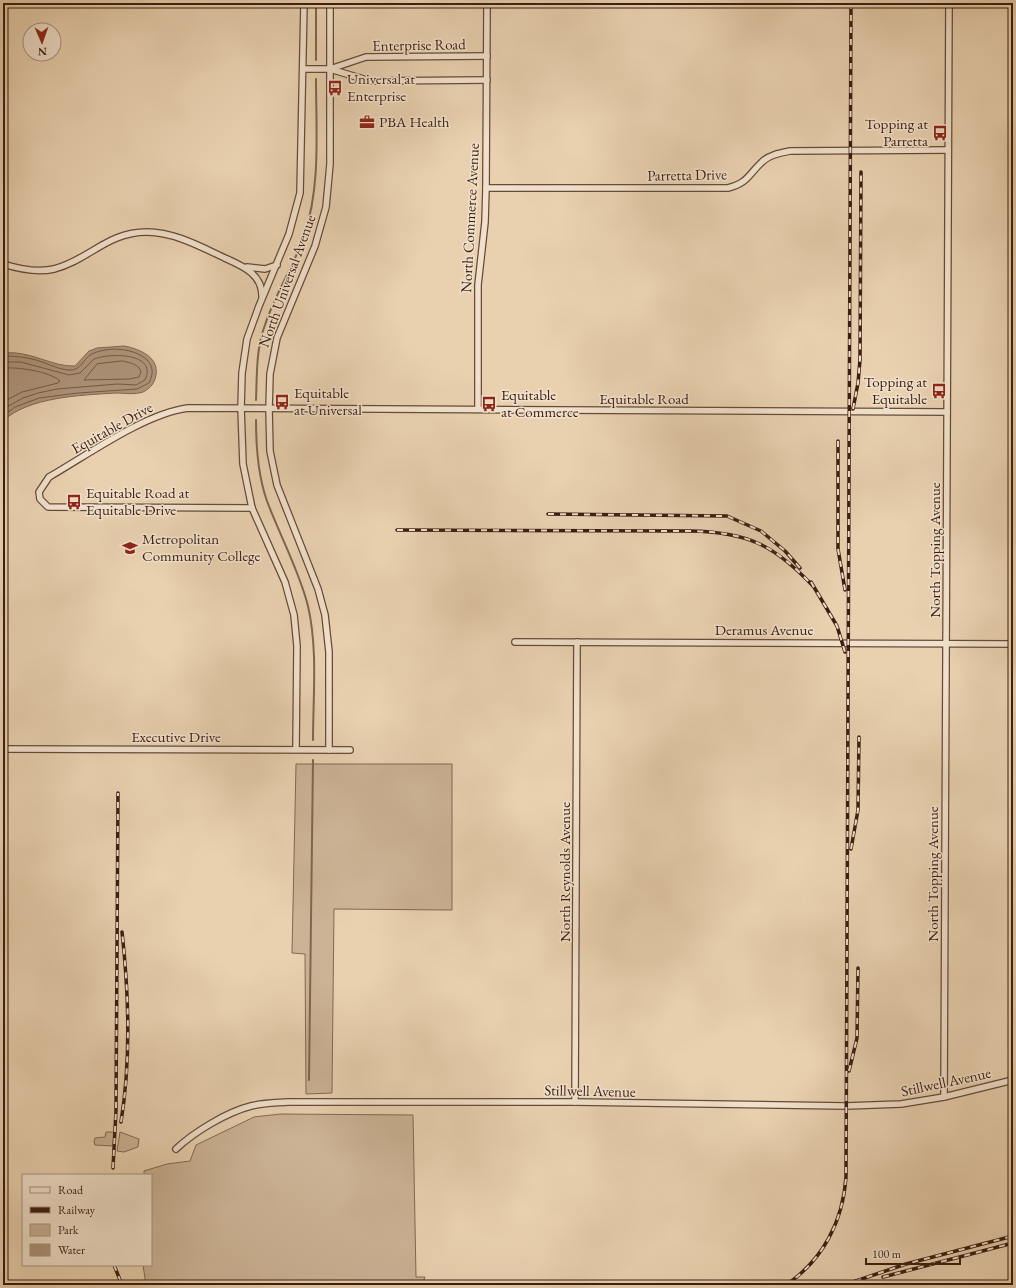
<svg xmlns="http://www.w3.org/2000/svg" width="1016" height="1288" font-family="'EB Garamond',serif">
<rect width="100%" height="100%" fill="#e9d1b0"/>
<filter id="stains"><feTurbulence type="fractalNoise" baseFrequency=".005" numOctaves="4"/><feColorMatrix values="0 0 0 0 .2 0 0 0 0 .09 0 0 0 0 .02 0 0 0 .5 -.17"/></filter>
<radialGradient id="worn" r=".72"><stop offset=".6" stop-color="#630" stop-opacity="0"/><stop offset="1" stop-color="#630" stop-opacity=".3"/></radialGradient>
<!-- green -->
<g fill="#cbb395" stroke="#836853">
<path d="M296,764H452V910L334,909L332,1093L306,1094L305,954L292,953Z"/>
<path d="M280,1114L413,1115L416,1277H425L422,1285H146L143,1265H151V1175H144V1171L167,1164L190,1161L196,1145L254,1117Z"/>
<path d="M106,1132H114L113,1146L95,1145L94,1142L95,1138L105,1137Z"/>
<path d="M120,1132L139,1139L138,1147L124,1152L117,1151Z"/>
</g>
<!-- water -->
<path fill="#ae947a" stroke="#806550" d="M124,346C140,349 162,358 155,379C153,385 149,389 143,392C134,395 125,393 116,393C82,395 28,397 3,421V353C31,350 51,367 75,366L89,351L97,348Z"/>
<g fill="none" stroke-linecap="round" stroke-linejoin="round">
<!-- shore -->
<g stroke="#745946" stroke-width="1">
<path d="M3,356C15,356 25,357 36,360C47,363 57,369 68,370C82,371 82,359 92,354C108,346 135,348 147,360C154,367 153,375 149,383L137,389L78,393L39,398L15,407L3,416"/>
<path d="M123,361C130,363 139,364 141,372L139,377L129,379L84,380L97,364Z"/>
<path d="M3,362H21L69,375L80,373L94,359C109,353 158,352 145,380L136,385L117,384L57,389L38,393L23,398L3,409"/>
<path d="M3,368C18,367 49,371 60,381L58,383L22,392L3,402"/>
</g>
<!-- stream -->
<g stroke="#806550" stroke-width="2">
<path d="M316,60V3"/>
<path d="M256,400C257,375 256,348 265,325C275,294 294,266 304,236C321,186 316,131 316,79"/>
<path d="M256,420C256,446 258,476 267,501C280,536 299,570 308,606C318,650 313,696 313,740"/>
<path d="M309,1080L313,760"/>
</g>
<!-- street casing -->
<g stroke="#664b39" stroke-width="8">
<g id="street">
<path d="M303,69H330L366,57L487,56"/>
<path d="M330,69L370,81L487,80"/>
<path d="M486,188H728C748,183 748,175 762,162C769,155 780,153 790,151L948,150"/>
<path d="M3,264C19,269 37,273 54,269C89,260 107,232 147,232C175,232 203,248 227,259C245,267 262,275 262,296"/>
<path d="M247,267L265,269L277,265"/>
<path d="M478,409V285L485,222L486,188L487,3"/>
<path d="M252,508L48,507L40,499L39,492L49,477C89,454 144,414 188,408L947,412"/>
<path d="M515,642L1013,644"/>
<path d="M3,749L350,750"/>
<path d="M296,749L297,646L294,615L285,582L252,508L243,464L241,408L242,373L247,339L259,306L289,234L300,193L304,3"/>
<path d="M329,750V652L325,615L318,589L277,485L270,451L269,409L270,374L277,338L315,246L326,207L330,164V3"/>
<path d="M944,1097L949,3"/>
<path d="M575,1102L577,642"/>
<path d="M176,1149C194,1132 227,1112 251,1106C263,1103 275,1103 288,1102H575L846,1106L901,1104L944,1097L1013,1080"/>
</g>
</g>
<!-- street -->
<use href="#street" stroke="#f1e1cc" stroke-width="5.5"/>
<!-- rail casing -->
<g stroke="#3b1e11" stroke-width="3.5">
<g id="rail">
<path d="M853,409L858,383L860,360L861,172"/>
<path d="M838,441V549L845,590"/>
<path d="M548,514L727,516L761,531L785,551L800,568"/>
<path d="M397,530L690,531C748,532 774,545 813,586"/>
<path d="M811,582L837,626L845,652"/>
<path d="M851,849L858,810L859,737"/>
<path d="M849,1071L857,1038L858,968"/>
<path d="M121,1122C131,1060 129,995 122,932"/>
<path d="M113,1168L116,1110L118,793"/>
<path d="M114,1265L122,1285"/>
<path d="M883,1277L1013,1243"/>
<path d="M786,1285C823,1260 843,1221 846,1177L851,3"/>
<path d="M844,1285L906,1264L1013,1236"/>
</g>
</g>
<!-- rail -->
<use href="#rail" stroke="#f1e1cc" stroke-width="2" stroke-dasharray="6" stroke-linecap="butt"/>
</g>
<!-- icons -->
<defs>
<g id="bus-bare" transform="scale(1.2)"><path d="M-5-6H5V4H4V6H2V4H-2V6H-4V4H-5ZM-3.5-4V0h7V-4ZM-3.5 1.2v1.5H-2V1.2ZM2 1.2v1.5H3.5V1.2Z" fill="#8f2418" stroke="#f1e1cc" stroke-width="2.5" paint-order="stroke"/></g>
<g id="office-bare" transform="scale(1.2)"><path d="M-6-3h4V-5.5h4V-3h4V5H-6ZM-1-4.5V-3h2v-1.5ZM-6 0V1H6V0Z" fill="#8f2418" stroke="#f1e1cc" stroke-width="2.5" paint-order="stroke"/></g>
<g id="university-bare" transform="scale(1.2)"><path d="M0-5L7-2L0 1L-7-2ZM-4 1L0 2.5L4 1V4Q0 6-4 4Z" fill="#8f2418" stroke="#f1e1cc" stroke-width="2.5" paint-order="stroke"/></g>
</defs>
<g fill-rule="evenodd">
<use href="#bus-bare" x="335" y="88"/>
<use href="#office-bare" x="367" y="122"/>
<use href="#bus-bare" x="940" y="133"/>
<use href="#bus-bare" x="939" y="391"/>
<use href="#bus-bare" x="282" y="402"/>
<use href="#bus-bare" x="489" y="404"/>
<use href="#bus-bare" x="74" y="502"/>
<use href="#university-bare" x="130" y="548"/>
</g>
<g text-anchor="middle" stroke-width="3" stroke-linejoin="round" paint-order="stroke">
<!-- street labels -->
<g font-size="15" fill="#3b1e11" stroke="#f1e1cc">
<text transform="translate(419 45) rotate(-1)" y="5">Enterprise Road</text>
<text transform="translate(687 175) rotate(-1)" y="5">Parretta Drive</text>
<text transform="translate(470 218) rotate(-87)" y="5">North Commerce Avenue</text>
<text transform="translate(287 281) rotate(-70)" y="5">North Universal Avenue</text>
<text x="644" y="404">Equitable Road</text>
<text transform="translate(112 428) rotate(-29)" y="5">Equitable Drive</text>
<text transform="translate(935 550) rotate(-90)" y="5">North Topping Avenue</text>
<text x="764" y="635">Deramus Avenue</text>
<text x="176" y="742">Executive Drive</text>
<text transform="translate(565 872) rotate(-90)" y="5">North Reynolds Avenue</text>
<text transform="translate(933 874) rotate(-90)" y="5">North Topping Avenue</text>
<text transform="translate(946 1082) rotate(-12)" y="5">Stillwell Avenue</text>
<text transform="translate(590 1091) rotate(1)" y="5">Stillwell Avenue</text>
</g>
<!-- poi labels -->
<g font-size="15" fill="#3b1e11" stroke="#f1e1cc" text-anchor="start">
<text x="347" y="84">Universal at<tspan x="347" dy="17">Enterprise</tspan></text>
<text x="379" y="127">PBA Health</text>
<text x="928" y="129" text-anchor="end">Topping at<tspan x="928" dy="17">Parretta</tspan></text>
<text x="927" y="387" text-anchor="end">Topping at<tspan x="927" dy="17">Equitable</tspan></text>
<text x="294" y="398">Equitable<tspan x="294" dy="17">at Universal</tspan></text>
<text x="501" y="400">Equitable<tspan x="501" dy="17">at Commerce</tspan></text>
<text x="86" y="498">Equitable Road at<tspan x="86" dy="17">Equitable Drive</tspan></text>
<text x="142" y="544">Metropolitan<tspan x="142" dy="17">Community College</tspan></text>
</g>
</g>
<!-- margin -->
<rect width="1016" height="1288" fill="none" stroke="#e9d1b0" stroke-width="16"/>
<rect x="4" y="4" width="1008" height="1280" fill="none" stroke="#3b1e11" stroke-width="2"/>
<rect x="8" y="8" width="1000" height="1272" fill="none" stroke="#3b1e11"/>
<!-- legend -->
<rect x="22" y="1174" width="130" height="92" fill="#f1e1cc" stroke="#a89381"/>
<rect x="30" y="1187" width="20" height="6" fill="#f1e1cc" stroke="#a89381"/>
<text x="58" y="1194" font-size="12" fill="#3b1e11">Road</text>
<rect x="30" y="1207" width="20" height="6" fill="#3b1e11" stroke="#a89381"/>
<text x="58" y="1214" font-size="12" fill="#3b1e11">Railway</text>
<rect x="30" y="1224" width="20" height="12" fill="#cbb395" stroke="#a89381"/>
<text x="58" y="1234" font-size="12" fill="#3b1e11">Park</text>
<rect x="30" y="1244" width="20" height="12" fill="#ae947a" stroke="#a89381"/>
<text x="58" y="1254" font-size="12" fill="#3b1e11">Water</text>
<!-- north arrow -->
<g transform="translate(42 42) rotate(178)"><circle r="19" fill="#f1e1cc" stroke="#a89381"/>
<path d="M0-3L7 15L0 10L-7 15Z" fill="#8f2418"/>
<text y="-6" font-size="11" font-weight="bold" text-anchor="middle" fill="#3b1e11">N</text>
</g>
<!-- scale -->
<path d="M866 1258v6h94v-6" fill="none" stroke="#3b1e11" stroke-width="2"/>
<text x="872" y="1258" font-size="12" fill="#3b1e11" stroke="#f1e1cc" stroke-width="3" paint-order="stroke">100 m</text>
<rect width="100%" height="100%" filter="url(#stains)"/>
<rect width="100%" height="100%" fill="url(#worn)"/>
</svg>
